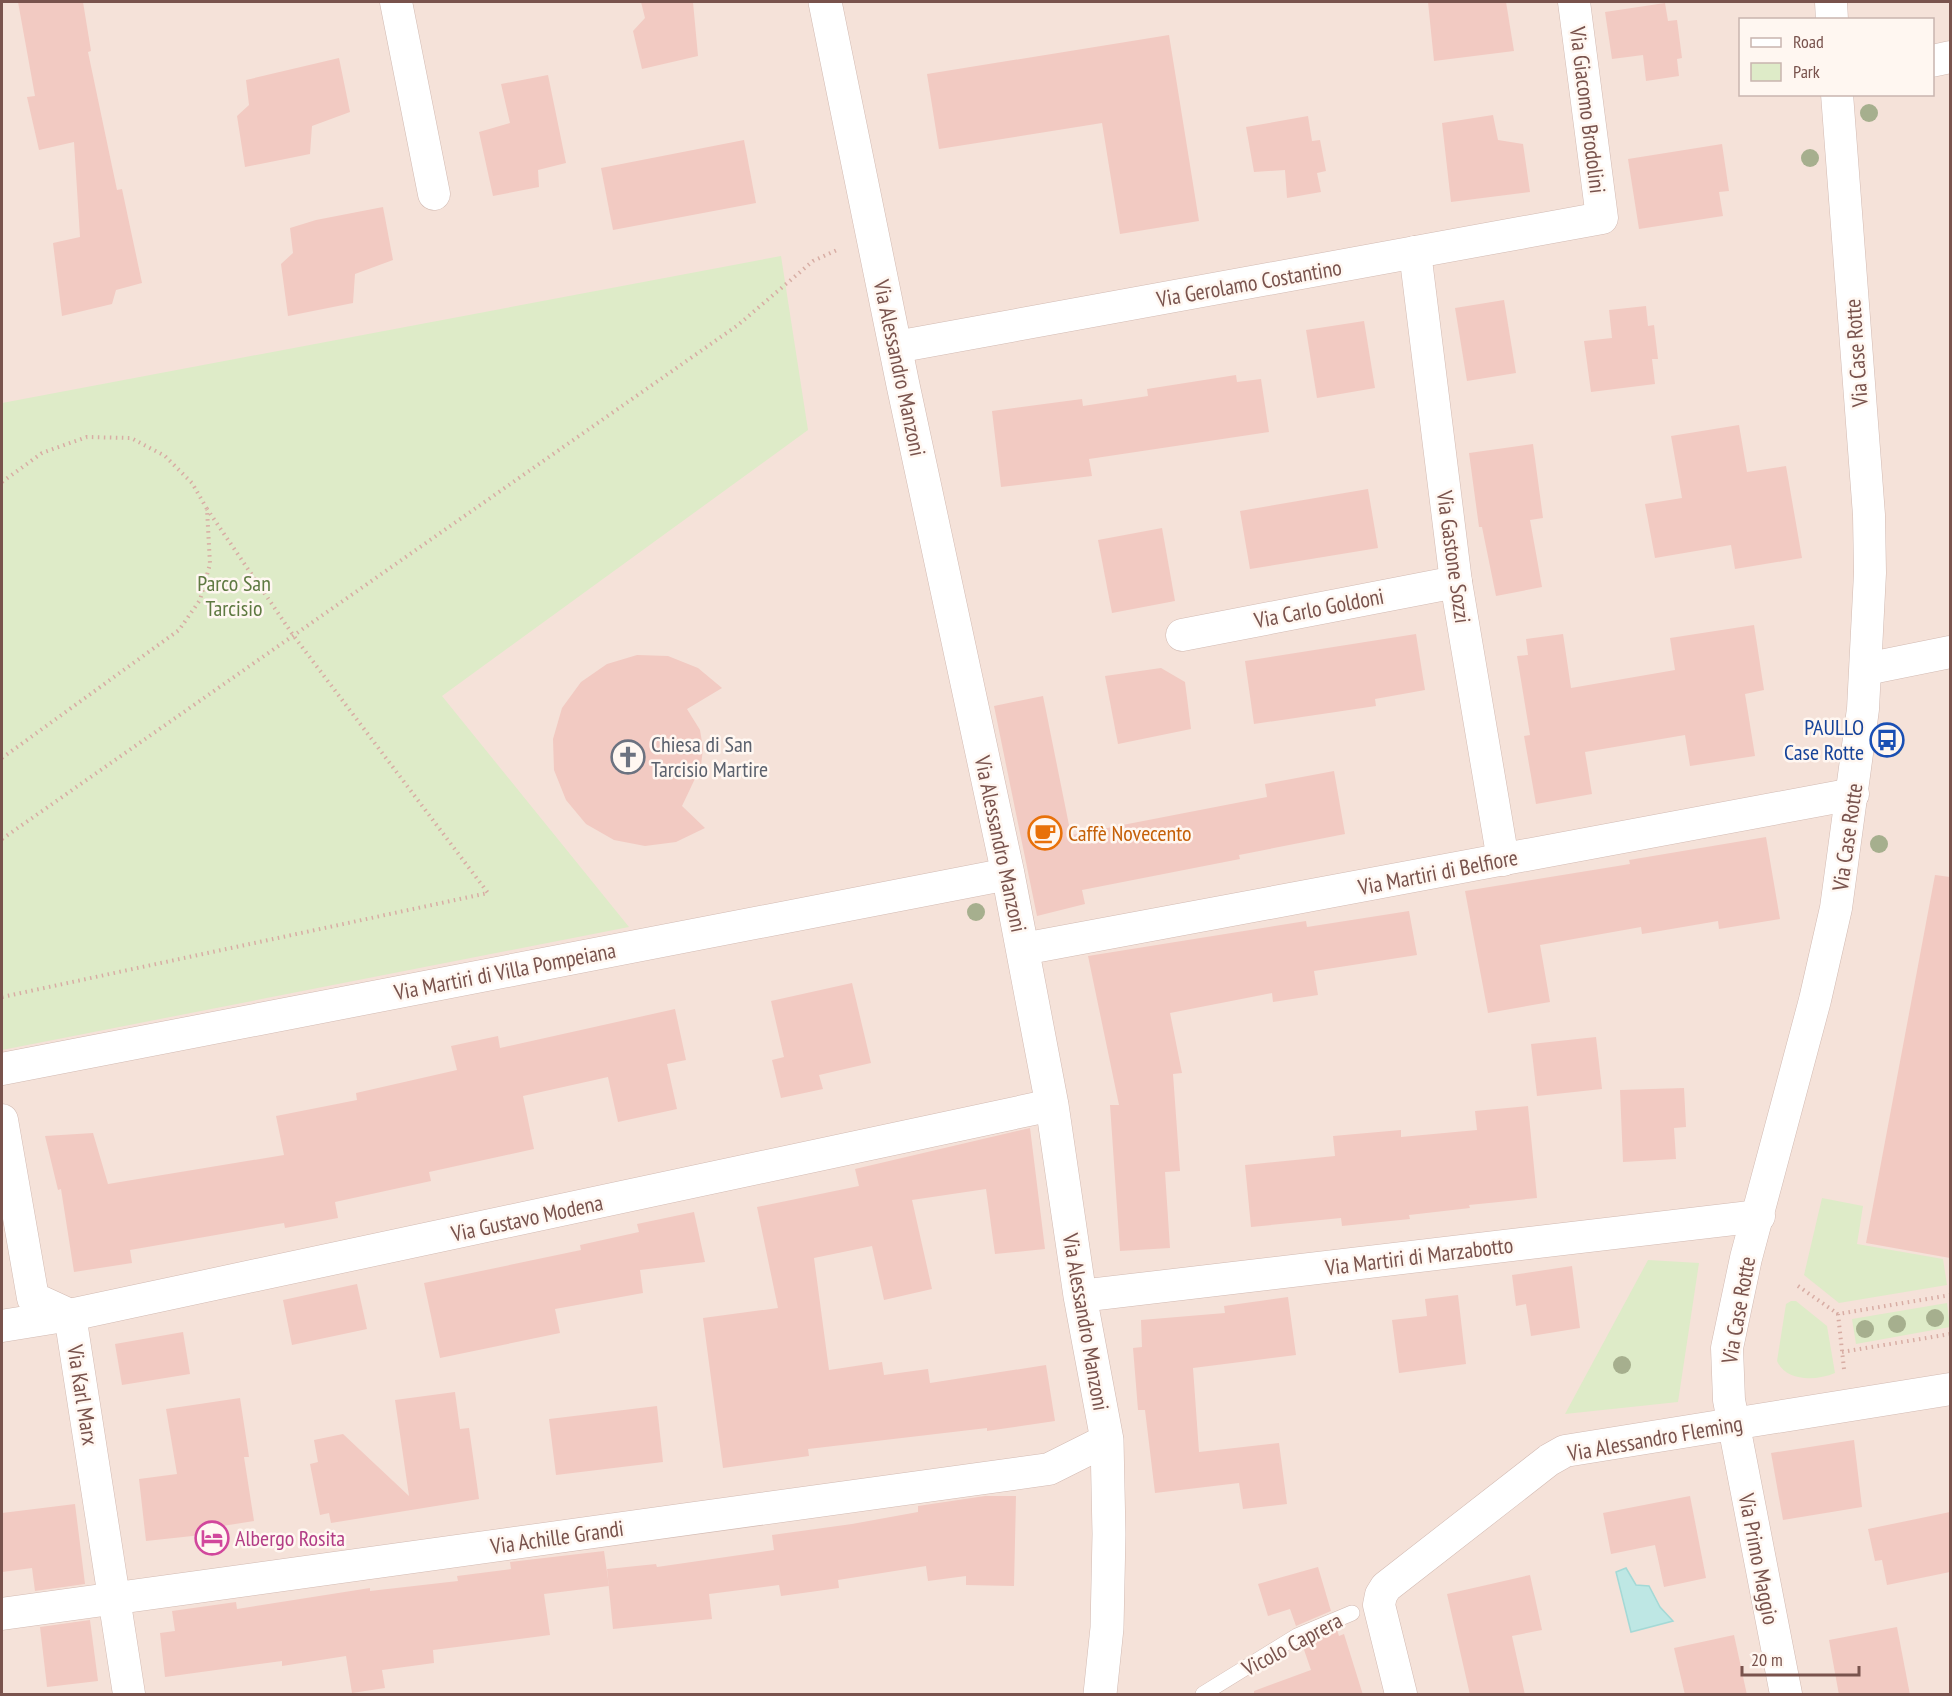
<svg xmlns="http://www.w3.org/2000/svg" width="1952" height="1696" font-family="'PT Sans Narrow',sans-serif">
<rect width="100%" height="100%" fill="#fdf2eb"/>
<!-- residential -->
<path fill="#f5e2d9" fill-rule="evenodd" d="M2,2H1950V1694H2ZM1740,20H1932V94H1740Z"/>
<!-- green -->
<g fill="#deebc8">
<path d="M781,256L808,430L442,696L629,927L2,1050V403Z"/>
<path d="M1822,1198L1863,1206L1857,1244L1943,1259L1947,1285L1839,1303L1804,1275Z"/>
<path d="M1648,1260L1699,1263L1678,1402L1565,1414Z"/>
<path d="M1791,1301H1796L1827,1326L1835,1373C1816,1381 1786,1382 1777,1361L1786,1304Z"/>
<path d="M1947,1303L1950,1327L1856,1344L1852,1319Z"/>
</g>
<!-- water -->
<path fill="#bee7e4" stroke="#a4d9d6" stroke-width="1.5" d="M1626,1568L1636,1585L1649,1586L1660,1607L1673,1621L1631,1632L1616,1572Z"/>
<!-- building -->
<g fill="#f2cac2">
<path d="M18,2H83L91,51L88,52L117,190L122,189L142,283L116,290L112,304L62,316L53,243L80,237L74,142L39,150L27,97L35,96Z"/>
<path d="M641,2H693L698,56L642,69L633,31L645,18Z"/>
<path d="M1428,2H1506L1514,51L1434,61Z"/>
<path d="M1665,3L1668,21L1677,20L1682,58L1677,59L1679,76L1646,81L1643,55L1612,59L1605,12Z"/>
<path d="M1169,35L1199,221L1120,234L1102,123L939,149L927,74Z"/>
<path d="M339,58L350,112L312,126L310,154L245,167L237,116L249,105L246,80Z"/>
<path d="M548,75L566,163L538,170L539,187L493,196L479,132L510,123L501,84Z"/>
<path d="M1493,115L1498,140L1523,144L1530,192L1451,202L1442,123Z"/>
<path d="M1308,116L1312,141L1320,140L1326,171L1317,173L1321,192L1287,198L1285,170L1254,172L1246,127Z"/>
<path d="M744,140L756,203L613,230L601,168Z"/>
<path d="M1722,144L1729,191L1719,192L1723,216L1639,229L1628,159Z"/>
<path d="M383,207L393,260L355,274L353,303L288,316L281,264L293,253L290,228L316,220Z"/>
<path d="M1504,300L1516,373L1467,381L1455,308Z"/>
<path d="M1646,306L1648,326L1654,325L1658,359H1652L1655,384L1591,392L1584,341L1612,338L1609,310Z"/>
<path d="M1364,321L1375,388L1317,398L1306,330Z"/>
<path d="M1236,375L1237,382L1261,379L1269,432L1089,459L1092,476L1001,487L992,411L1082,399L1083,406L1148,396L1147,389Z"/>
<path d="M1739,425L1747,472L1786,466L1802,558L1735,569L1731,545L1655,558L1645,504L1682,498L1671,436Z"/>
<path d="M1533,444L1543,518L1530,520L1542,587L1496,596L1482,527H1479L1469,453Z"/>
<path d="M1368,489L1378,548L1250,569L1240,511Z"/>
<path d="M1162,528L1175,601L1112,613L1098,540Z"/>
<path d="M1754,625L1764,690L1745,694L1755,756L1690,766L1685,735L1585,752L1592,794L1536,804L1524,736L1530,735L1517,656L1528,655L1526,639L1563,634L1571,688L1675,670L1670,638Z"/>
<path d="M1416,634L1425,690L1375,699L1376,706L1254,724L1245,661Z"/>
<path d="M637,655L668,656L698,668L722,688L687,709L700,730L703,748L701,766L682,806L705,828L676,842L645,846L614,840L586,824L566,800L554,770L553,739L562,708L581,682L607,664Z"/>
<path d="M1161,668L1185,682L1191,729L1118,744L1105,676Z"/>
<path d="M1043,696L1071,835L1267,797L1265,784L1334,771L1345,834L1239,855L1240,859L1082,890L1085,904L1037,916L994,706Z"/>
<path d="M1766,837L1780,919L1719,929L1718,921L1642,934L1641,927L1540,945L1550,1002L1488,1013L1465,891L1630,864L1629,860Z"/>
<path d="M1935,875L1950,877V1258L1866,1243Z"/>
<path d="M1409,911L1417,955L1314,971L1318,995L1273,1002L1272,993L1170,1013L1182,1073L1173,1074L1180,1171L1165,1172L1170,1248L1120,1251L1110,1105H1119L1088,956L1306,921L1307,927Z"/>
<path d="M852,983L871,1063L819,1075L823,1089L781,1098L772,1060L784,1057L771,1001Z"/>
<path d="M675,1009L686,1060L667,1064L677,1109L618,1122L608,1077L523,1096L534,1149L429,1172L431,1181L335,1202L338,1218L285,1228L284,1223L130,1250L132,1263L74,1272L61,1189L58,1190L45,1136L93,1133L108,1184L284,1155L276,1116L357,1100L356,1093L457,1070L451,1046L498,1036L500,1048Z"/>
<path d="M1596,1037L1602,1089L1537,1096L1531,1044Z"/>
<path d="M1684,1088L1686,1127L1674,1128L1676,1159L1623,1162L1620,1090Z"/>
<path d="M1528,1106L1537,1198L1469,1205L1470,1208L1409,1215L1410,1219L1342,1226L1341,1218L1251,1227L1245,1165L1335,1156L1333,1136L1401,1130V1137L1477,1130L1475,1111Z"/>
<path d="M1030,1128L1045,1249L995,1254L986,1189L912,1200L932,1289L884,1300L872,1246L814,1258L829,1370L882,1362L884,1375L928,1369L930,1383L1046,1365L1055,1421L987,1431V1428L808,1449L809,1456L723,1468L703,1318L778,1308L757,1207L859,1186L855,1169Z"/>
<path d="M694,1212L705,1262L640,1270L643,1293L555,1309L560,1333L440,1358L424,1283L581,1250L580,1245L639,1232L637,1224Z"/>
<path d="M1572,1266L1580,1328L1531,1336L1526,1304L1516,1306L1512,1275Z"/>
<path d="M357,1284L367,1329L292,1345L283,1300Z"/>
<path d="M1458,1295L1466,1364L1399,1373L1392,1320L1427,1316L1425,1299Z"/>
<path d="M1288,1297L1296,1355L1193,1368L1199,1452L1279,1443L1287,1504L1243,1509L1239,1483L1155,1493L1145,1410H1138L1133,1348L1142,1347L1141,1320L1225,1313L1224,1306Z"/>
<path d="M183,1332L190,1374L122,1385L115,1344Z"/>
<path d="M455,1392L460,1429L469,1428L479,1499L331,1523L329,1513L320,1515L310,1464L318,1462L314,1440L343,1434L409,1496L395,1400Z"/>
<path d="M240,1398L249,1457H244L254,1521L210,1528L211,1534L146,1541L139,1479L177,1474L166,1409Z"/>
<path d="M657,1406L663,1462L556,1475L549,1419Z"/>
<path d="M1854,1440L1862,1507L1783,1520L1771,1453Z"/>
<path d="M985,1496H1016L1014,1586L966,1585V1576L928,1581L926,1566L838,1580L839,1588L781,1596L779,1585L709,1594L712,1619L613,1629L607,1569L656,1564L657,1567L774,1550L772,1535L852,1524L918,1512V1506Z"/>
<path d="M1690,1496L1706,1578L1664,1587L1655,1545L1611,1554L1603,1513Z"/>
<path d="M75,1504L85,1584L35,1591L32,1568L2,1572V1513Z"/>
<path d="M1950,1512V1572L1887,1585L1882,1560L1875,1561L1868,1529Z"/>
<path d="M604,1551L609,1586L544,1594L550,1635L433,1650L434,1663L382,1670L385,1688L352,1693L346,1656L282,1666V1661L165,1677L160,1633L175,1631L172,1611L236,1602L237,1609L370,1588V1591L458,1581L457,1576L511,1569L510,1562Z"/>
<path d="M1318,1567L1331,1611L1296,1626L1290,1609L1268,1616L1258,1584Z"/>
<path d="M1530,1575L1542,1630L1512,1636L1525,1695H1470L1447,1594Z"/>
<path d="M90,1620L98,1681L47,1687L40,1627Z"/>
<path d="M1897,1627L1910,1695H1839L1829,1640Z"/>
<path d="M1337,1630L1339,1636L1344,1634L1363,1695H1254V1691L1311,1670L1302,1644Z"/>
<path d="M1734,1635L1747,1695H1685L1674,1648Z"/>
</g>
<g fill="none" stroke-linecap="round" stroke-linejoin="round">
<!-- service casing -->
<g stroke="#d2bab2" stroke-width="16">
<path id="service" d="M1203,1694L1297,1636L1352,1613"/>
</g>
<!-- minor casing -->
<g stroke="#d2bab2" stroke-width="33">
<g id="minor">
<path d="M396,2L434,194"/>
<path d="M1831,2L1832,20"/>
<path d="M1932,61L1950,57"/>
<path d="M1415,252L1456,582L1503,860"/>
<path d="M896,347L1602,218L1574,2"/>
<path d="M1182,635L1456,582"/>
<path d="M1866,669L1950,652"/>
<path d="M1023,949L1853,794"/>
<path d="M2,1069L1008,874"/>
<path d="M2,1120L33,1298L70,1315L129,1694"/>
<path d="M1080,1296L1759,1216"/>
<path d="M2,1326L70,1315L1052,1105"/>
<path d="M2,1614L1049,1469L1107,1440"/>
<path d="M1401,1694L1379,1605L1381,1595L1386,1587L1549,1460L1565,1451L1950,1389"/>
<path d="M1786,1694L1729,1400L1727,1348L1746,1258L1815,1000L1836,908L1863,709L1870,573L1869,515L1837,94"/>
</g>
</g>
<!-- tertiary casing -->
<g stroke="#d2bab2" stroke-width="34">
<path id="tertiary" d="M825,2L903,385L1008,874L1052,1105L1080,1296L1107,1440L1109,1534L1107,1628L1100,1694"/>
</g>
<!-- path -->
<g stroke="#d8ada4" stroke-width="4" stroke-dasharray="1.5 4.5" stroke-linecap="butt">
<path d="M2,482L42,453L87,437L131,438L165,456L192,483L207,509L210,564L200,600L179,630L2,758"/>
<path d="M2,839L738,325L813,261L839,249"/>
<path d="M2,997L488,893L293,635L207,509"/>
<path d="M1798,1286L1838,1314"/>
<path d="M1842,1352L1950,1334"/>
<path d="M1844,1369L1838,1314L1950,1295"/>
</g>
<!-- service -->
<use href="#service" stroke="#fff" stroke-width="15"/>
<!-- minor -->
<use href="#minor" stroke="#fff" stroke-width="32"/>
<!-- tertiary -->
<use href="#tertiary" stroke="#fff" stroke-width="33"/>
</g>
<!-- trees -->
<g fill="#a6af8e">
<circle cx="1869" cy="113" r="9"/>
<circle cx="1810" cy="158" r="9"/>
<circle cx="1893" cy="747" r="9"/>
<circle cx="1879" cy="844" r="9"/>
<circle cx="976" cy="912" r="9"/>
<circle cx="1935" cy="1318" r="9"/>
<circle cx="1897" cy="1324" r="9"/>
<circle cx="1865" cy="1329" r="9"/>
<circle cx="1622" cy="1365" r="9"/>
</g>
<!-- icons -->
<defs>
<g id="bus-ring" transform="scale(1.725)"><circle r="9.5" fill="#fff7f1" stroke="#1a4fb4" stroke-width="1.5"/><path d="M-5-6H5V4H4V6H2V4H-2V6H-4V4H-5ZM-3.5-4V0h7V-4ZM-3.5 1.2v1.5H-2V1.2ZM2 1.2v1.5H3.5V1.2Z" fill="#1a4fb4"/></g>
<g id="church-ring" transform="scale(1.725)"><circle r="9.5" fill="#fff7f1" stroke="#6b7280" stroke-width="1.5"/><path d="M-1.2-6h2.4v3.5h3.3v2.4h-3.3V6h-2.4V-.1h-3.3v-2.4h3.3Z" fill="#6b7280"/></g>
<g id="cafe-ring" transform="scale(1.725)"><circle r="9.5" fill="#fff7f1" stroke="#e8710a" stroke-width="1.5"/><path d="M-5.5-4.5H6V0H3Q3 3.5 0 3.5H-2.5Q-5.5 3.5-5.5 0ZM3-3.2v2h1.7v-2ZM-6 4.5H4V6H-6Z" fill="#e8710a"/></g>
<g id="hotel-ring" transform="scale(1.725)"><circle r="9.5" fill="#fff7f1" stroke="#d1479c" stroke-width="1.5"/><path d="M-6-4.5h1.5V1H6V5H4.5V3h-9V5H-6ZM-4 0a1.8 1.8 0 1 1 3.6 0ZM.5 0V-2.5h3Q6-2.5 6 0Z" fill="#d1479c"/></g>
</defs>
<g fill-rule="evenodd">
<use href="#bus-ring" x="1887" y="740"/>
<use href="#church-ring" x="628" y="757"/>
<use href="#cafe-ring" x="1045" y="833"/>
<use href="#hotel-ring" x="212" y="1538"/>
</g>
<g text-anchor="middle" stroke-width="5" stroke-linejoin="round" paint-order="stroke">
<!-- street labels -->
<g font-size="22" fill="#79534d" stroke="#fff7f1">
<text transform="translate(1588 110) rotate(83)" y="8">Via Giacomo Brodolini</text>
<text transform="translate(1249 283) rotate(-10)" y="8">Via Gerolamo Costantino</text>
<text transform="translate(1856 353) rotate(-94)" y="8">Via Case Rotte</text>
<text transform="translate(900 368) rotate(78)" y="8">Via Alessandro Manzoni</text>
<text transform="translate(1454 557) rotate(82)" y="8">Via Gastone Sozzi</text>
<text transform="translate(1319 608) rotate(-11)" y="8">Via Carlo Goldoni</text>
<text transform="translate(1847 837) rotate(-82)" y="8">Via Case Rotte</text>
<text transform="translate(1001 844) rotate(78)" y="8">Via Alessandro Manzoni</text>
<text transform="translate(1438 872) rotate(-11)" y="8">Via Martiri di Belfiore</text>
<text transform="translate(505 971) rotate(-11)" y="8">Via Martiri di Villa Pompeiana</text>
<text transform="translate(527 1218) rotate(-12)" y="8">Via Gustavo Modena</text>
<text transform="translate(1419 1256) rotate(-7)" y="8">Via Martiri di Marzabotto</text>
<text transform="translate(1738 1310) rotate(-80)" y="8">Via Case Rotte</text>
<text transform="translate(1086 1322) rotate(80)" y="8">Via Alessandro Manzoni</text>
<text transform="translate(83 1395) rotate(81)" y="8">Via Karl Marx</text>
<text transform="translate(1655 1438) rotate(-10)" y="8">Via Alessandro Fleming</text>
<text transform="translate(557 1537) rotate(-8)" y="8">Via Achille Grandi</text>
<text transform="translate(1759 1559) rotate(79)" y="8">Via Primo Maggio</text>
<text transform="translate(1292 1644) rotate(-28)" y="8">Vicolo Caprera</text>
</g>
<!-- park labels -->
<g font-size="22" fill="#5e7941" stroke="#fff7f1">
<text x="234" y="591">Parco San<tspan x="234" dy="25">Tarcisio</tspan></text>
</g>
<!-- transit labels -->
<g font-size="22" fill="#164399" stroke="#fff7f1" text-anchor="end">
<text x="1864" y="735">PAULLO<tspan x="1864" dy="25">Case Rotte</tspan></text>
</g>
<!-- worship labels -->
<g font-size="22" fill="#5b616d" stroke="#fff7f1" text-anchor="start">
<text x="651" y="752">Chiesa di San<tspan x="651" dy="25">Tarcisio Martire</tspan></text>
</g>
<!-- food labels -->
<g font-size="22" fill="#c56008" stroke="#fff7f1" text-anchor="start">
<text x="1068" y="841">Caffè Novecento</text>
</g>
<!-- hotel labels -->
<g font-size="22" fill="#b23c85" stroke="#fff7f1" text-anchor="start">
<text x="235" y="1546">Albergo Rosita</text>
</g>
</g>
<!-- border -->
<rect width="1952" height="1696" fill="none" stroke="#79534d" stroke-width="6"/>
<!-- legend -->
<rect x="1739" y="18" width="195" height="78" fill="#fff7f1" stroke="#c9b5af" stroke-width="1.5"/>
<rect x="1751" y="38" width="30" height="9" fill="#ffffff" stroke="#c9b5af" stroke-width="1.5"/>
<text x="1793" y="48" font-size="18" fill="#79534d">Road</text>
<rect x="1751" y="63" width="30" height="18" fill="#deebc8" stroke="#c9b5af" stroke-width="1.5"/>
<text x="1793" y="78" font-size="18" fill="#79534d">Park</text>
<!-- scale -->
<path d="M1742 1666v9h117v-9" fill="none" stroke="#79534d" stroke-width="3"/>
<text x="1751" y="1666" font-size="18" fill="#79534d" stroke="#fff7f1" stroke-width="4.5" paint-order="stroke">20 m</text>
</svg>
